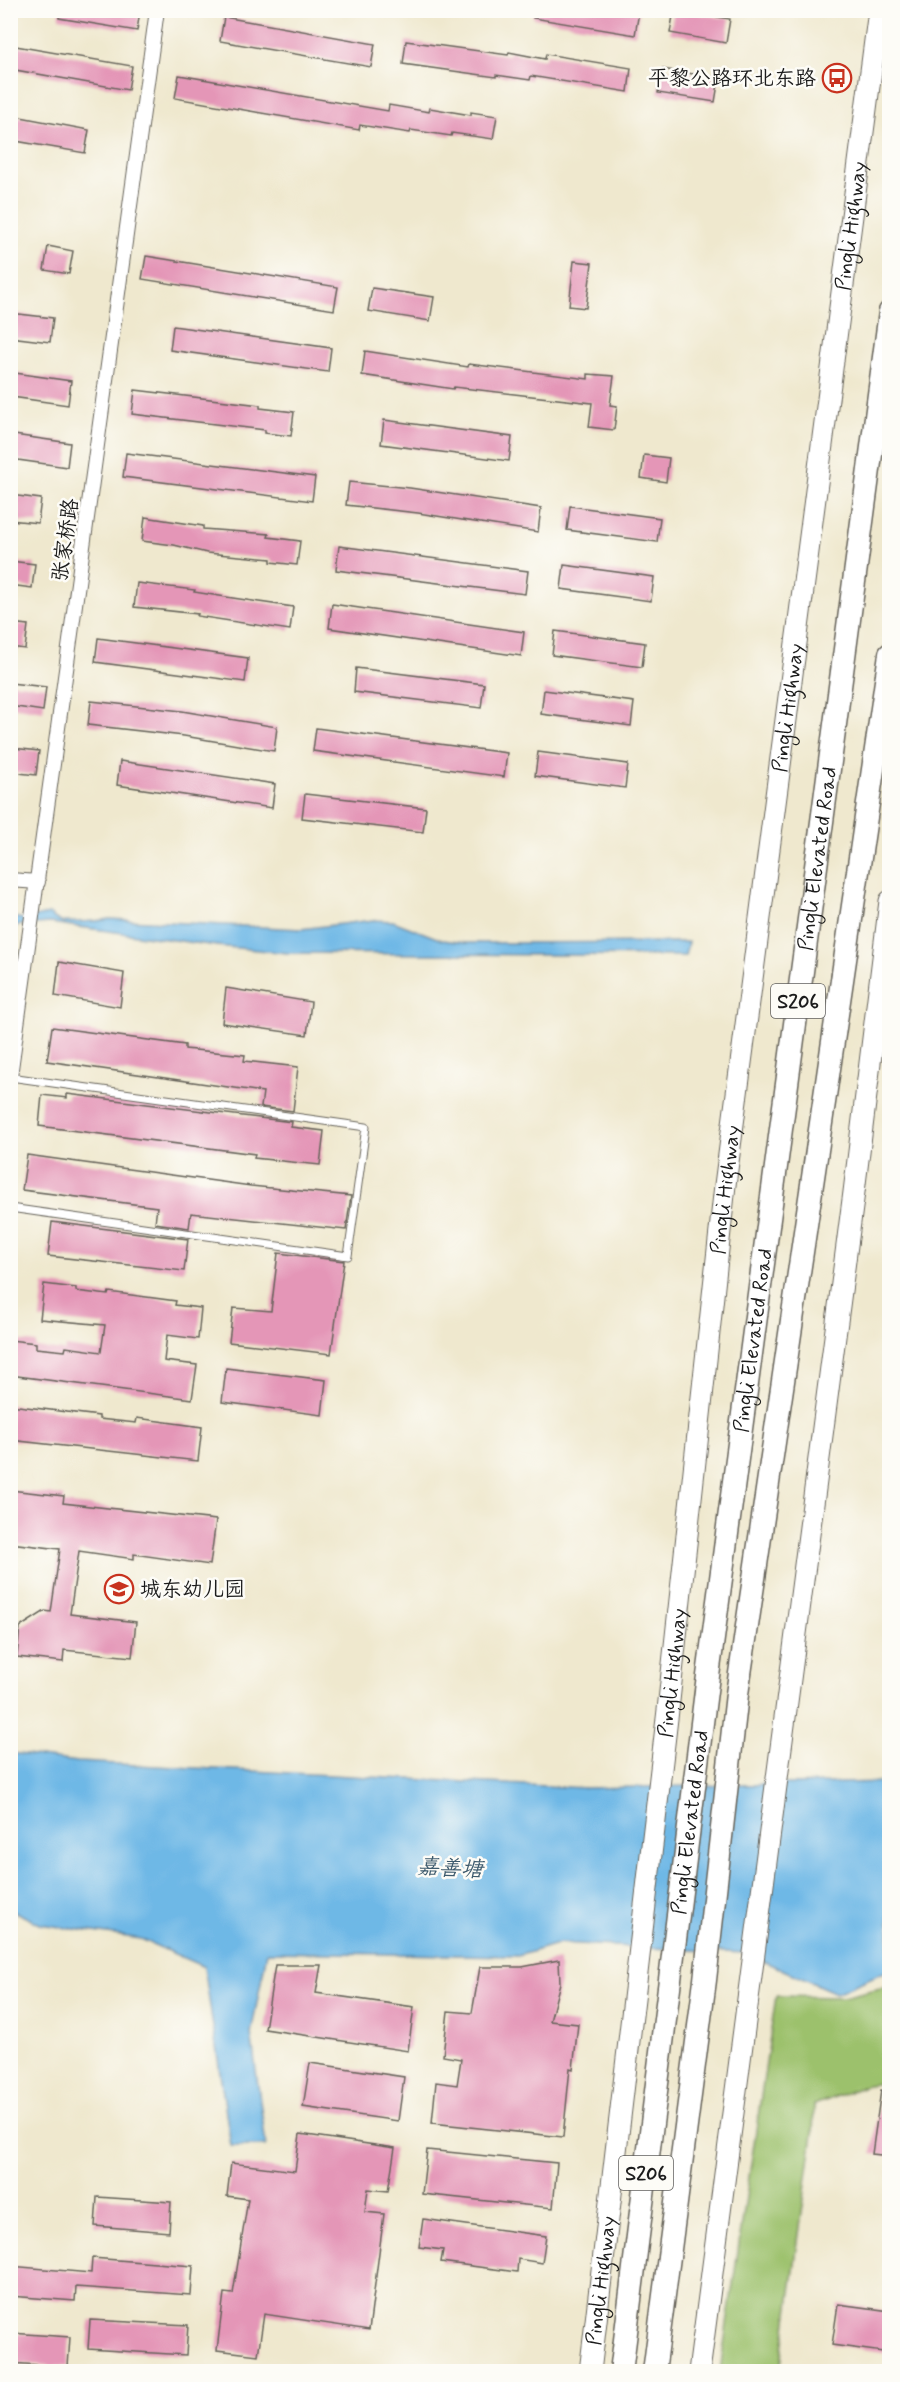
<svg xmlns="http://www.w3.org/2000/svg" width="900" height="2382" font-family="Mynerve,'LXGW WenKai TC',sans-serif">
<rect width="100%" height="100%" fill="#fdfcf7"/>
<filter id="ink" filterUnits="userSpaceOnUse"><feTurbulence type="fractalNoise" baseFrequency=".0167" numOctaves="2"/><feDisplacementMap in="SourceGraphic" scale="12" xChannelSelector="R" yChannelSelector="G"/><feConvolveMatrix kernelMatrix="1 2 1 2 8 2 1 2 1" color-interpolation-filters="sRGB"/></filter>
<filter id="wash" filterUnits="userSpaceOnUse"><feTurbulence type="fractalNoise" baseFrequency=".008" numOctaves="4" result="noise"/><feDisplacementMap in="SourceGraphic" scale="24" xChannelSelector="R" yChannelSelector="G"/><feGaussianBlur stdDeviation="1.35" result="paint"/><feColorMatrix in="noise" values="0 0 0 0 0 0 0 0 0 0 0 0 0 0 0 0 0 1.4 0 .05"/><feComposite in="paint" operator="in"/></filter>
<g filter="url(#wash)">
<rect width="100%" height="100%" fill="#efe8ce"/>
<!-- green -->
<path fill="#9cc16c" stroke="#5c6e44" stroke-width="1.5" d="M889,1986V2082L867,2085L814,2105L813,2134L780,2371H720L776,1996L843,1997Z"/>
<!-- water -->
<g fill="#6eb8e6" stroke="#456a81" stroke-width="1.5">
<path d="M49,914C52,916 57,921 61,922C67,923 102,921 109,919L301,929L373,920L393,921L442,940L465,943L688,942L685,956L288,953L217,946L50,923L11,926L10,917L25,919Z"/>
<path d="M11,1753L78,1762L586,1788L889,1782V1970L836,1993L744,1953L560,1943L518,1956L267,1952L251,2033L266,2146H231L204,1967L141,1939L40,1924L11,1910Z"/>
</g>
<g id="blocks">
<!-- building -->
<g fill="#e496b7">
<path d="M59,10H140L137,31L59,18Z"/>
<path d="M534,10H631L639,12L635,35L533,18Z"/>
<path d="M674,10L730,19L726,43L670,33Z"/>
<path d="M224,17L375,44L371,67L220,41Z"/>
<path d="M406,41L508,55L509,52L545,59L546,54L631,68L628,92L531,76L530,80L496,75V77L403,64Z"/>
<path d="M10,45L132,66L128,90L10,69Z"/>
<path d="M662,69L719,78L715,102L658,93Z"/>
<path d="M179,75L388,111L389,105L429,112L430,108L471,115V112L497,116L493,139L452,133L451,136L411,130L410,133L360,125L359,130L175,98Z"/>
<path d="M10,115L89,130L85,153L10,140Z"/>
<path d="M48,246L73,251L69,274L44,270Z"/>
<path d="M146,256L338,287L334,310L142,279Z"/>
<path d="M574,261L592,263L586,308L569,306Z"/>
<path d="M372,288L434,297L430,321L368,311Z"/>
<path d="M10,313L53,318L50,342L10,337Z"/>
<path d="M173,326L331,348L328,372L170,350Z"/>
<path d="M365,351L468,367L469,364L588,379V374L614,376L610,405L617,406L614,430L589,427L592,403L454,387L453,389L362,375Z"/>
<path d="M15,373L71,381L68,405L12,397Z"/>
<path d="M135,390L260,405V408L294,412L291,436L265,433V430L132,414Z"/>
<path d="M384,420L512,437L509,461L381,444Z"/>
<path d="M14,435L70,443L67,467L11,459Z"/>
<path d="M126,453L315,477L312,501L123,477Z"/>
<path d="M644,455L669,458L666,482L641,478Z"/>
<path d="M349,482L410,488L541,508L538,532L418,513L346,505Z"/>
<path d="M10,495L41,499L38,523L10,520Z"/>
<path d="M570,506L660,518L657,542L567,530Z"/>
<path d="M145,517L203,526V529L269,534L268,537L300,541L297,565L271,562V559L207,553L174,545L142,541Z"/>
<path d="M339,546L528,571L525,594L336,570Z"/>
<path d="M10,561L35,564L32,588L10,585Z"/>
<path d="M564,565L654,577L651,601L561,589Z"/>
<path d="M137,583L195,590L194,592L226,597L293,607L290,630L197,616L198,614L134,607Z"/>
<path d="M332,604L524,632L521,656L329,628Z"/>
<path d="M10,623L28,625L25,649L10,647Z"/>
<path d="M555,631L645,643L642,667L552,655Z"/>
<path d="M98,638L248,658L245,682L95,662Z"/>
<path d="M356,668L484,684L481,708L354,692Z"/>
<path d="M10,683L46,687L43,711L10,706Z"/>
<path d="M544,690L634,702L631,726L541,714Z"/>
<path d="M91,701L182,711L277,727L274,751L184,736L88,725Z"/>
<path d="M316,728L507,753L504,777L313,751Z"/>
<path d="M13,748L39,751L36,775L10,772Z"/>
<path d="M538,752L628,764L625,788L535,776Z"/>
<path d="M120,761L275,784L272,808L117,785Z"/>
<path d="M305,794L426,808L423,832L302,818Z"/>
<path d="M59,962L124,973L120,1007L55,996Z"/>
<path d="M226,988L311,1002L307,1035L222,1023Z"/>
<path d="M52,1027L185,1045V1049L245,1055L244,1061L298,1067L293,1111L261,1107L263,1092L47,1061Z"/>
<path d="M67,1094L292,1122L291,1127L324,1131L320,1165L254,1158L255,1154L39,1126L42,1095L67,1098Z"/>
<path d="M27,1155L251,1186L351,1196L346,1230L191,1213L189,1228L155,1223L157,1207L22,1190Z"/>
<path d="M52,1222L188,1239L184,1271L48,1256Z"/>
<path d="M278,1253L344,1261L331,1354L229,1342L233,1308L271,1311Z"/>
<path d="M44,1284L76,1288V1291L108,1295L109,1292L176,1301L175,1305L201,1308L198,1339L167,1335L164,1361L197,1365L192,1399L10,1375V1340L36,1343V1348L65,1351L66,1347L101,1352L105,1325L40,1319Z"/>
<path d="M226,1368L326,1380L322,1415L222,1402Z"/>
<path d="M10,1405L99,1416V1419L136,1423L137,1418L202,1427L198,1461L10,1440Z"/>
<path d="M10,1490L64,1496L63,1503L216,1520L210,1565L134,1554V1559L79,1551L70,1614L136,1622L132,1657L64,1650L63,1662L17,1657L20,1627L45,1611L51,1612L60,1549L10,1543Z"/>
<path d="M559,1960L560,1983L550,2021L578,2024L573,2069L570,2068L563,2137L432,2123L436,2082L457,2085L461,2059L443,2056L448,2011L472,2013L480,1967H522Z"/>
<path d="M275,1965H321L316,1993L414,2007L408,2051L265,2029Z"/>
<path d="M310,2063L404,2077L398,2121L303,2107Z"/>
<path d="M881,2090L890,2091V2156L872,2154Z"/>
<path d="M300,2134L395,2148L388,2191L368,2189L365,2212L384,2214L369,2330L264,2314L258,2355L217,2350L224,2293L233,2294L248,2199L227,2196L231,2163L295,2171Z"/>
<path d="M427,2150L557,2163L553,2208L422,2194Z"/>
<path d="M97,2197L171,2202L169,2232L95,2226Z"/>
<path d="M423,2219L546,2236L542,2263L518,2259L517,2272L441,2262L443,2250L419,2247Z"/>
<path d="M92,2258L193,2266L191,2295L76,2287L75,2301L10,2296V2266L91,2273Z"/>
<path d="M838,2304L890,2311V2353L832,2345Z"/>
<path d="M90,2320L188,2325L186,2355L88,2349Z"/>
<path d="M10,2333L70,2337L68,2367L10,2363Z"/>
</g>
</g>
</g>
<g filter="url(#ink)">
<use href="#blocks" fill-opacity="0" stroke="#66635a" stroke-width="1.5"/>
<g fill="none" stroke-linecap="round" stroke-linejoin="round">
<!-- service casing -->
<g stroke="#66635a" stroke-width="9">
<path id="service" d="M10,1077L366,1127L348,1256L10,1208"/>
</g>
<!-- minor casing -->
<g stroke="#66635a" stroke-width="16">
<g id="minor">
<path d="M10,880L38,882"/>
<path d="M10,1076L157,10"/>
</g>
</g>
<!-- primary casing -->
<g stroke="#66635a" stroke-width="23">
<g id="primary">
<path id="s1" d="M590,2372L668,1710L725,1185L879,10"/>
<path d="M699,2372L854,1192L890,901"/>
</g>
</g>
<!-- trunk casing -->
<g stroke="#66635a" stroke-width="25">
<g id="trunk">
<path id="s2" d="M621,2372L706,1691L890,312"/>
<path d="M654,2372L705,1980L737,1694L890,654"/>
</g>
</g>
<!-- service -->
<use href="#service" stroke="#fff" stroke-width="7"/>
<!-- minor -->
<use href="#minor" stroke="#fff" stroke-width="14"/>
<!-- primary -->
<use href="#primary" stroke="#fff" stroke-width="21"/>
<!-- trunk -->
<use href="#trunk" stroke="#fff" stroke-width="22"/>
</g>
</g>
<!-- icons -->
<defs>
<g id="bus-ring" transform="scale(1.5)"><circle r="9.5" fill="#fdfcf7" stroke="#c8321e" stroke-width="1.5"/><path d="M-5-6H5V4H4V6H2V4H-2V6H-4V4H-5ZM-3.5-4V0h7V-4ZM-3.5 1.2v1.5H-2V1.2ZM2 1.2v1.5H3.5V1.2Z" fill="#c8321e"/></g>
<g id="school-ring" transform="scale(1.5)"><circle r="9.5" fill="#fdfcf7" stroke="#c8321e" stroke-width="1.5"/><path d="M0-5L7-2L0 1L-7-2ZM-4 1L0 2.5L4 1V4Q0 6-4 4Z" fill="#c8321e"/></g>
</defs>
<g fill-rule="evenodd">
<use href="#bus-ring" x="837" y="78"/>
<use href="#school-ring" x="119" y="1589"/>
</g>
<g text-anchor="middle" stroke-width="5" stroke-linejoin="round" paint-order="stroke">
<!-- shield labels -->
<g fill="#fdfcf7" stroke="#605f5e" stroke-width="1.5">
<rect x="771" y="984" width="54" height="34" rx="4.5"/>
<rect x="619" y="2156" width="54" height="34" rx="4.5"/>
</g>
<g font-size="20" font-weight="bold" fill="#1c1c1c">
<text x="798" y="1008">S206</text>
<text x="646" y="2180">S206</text>
</g>
<!-- poi labels -->
<g font-size="21" fill="#1c1c1c" stroke="#fdfcf7" text-anchor="end">
<text x="816" y="85">平黎公路环北东路</text>
<text x="140" y="1596" text-anchor="start">城东幼儿园</text>
</g>
<!-- street labels -->
<g font-size="21" fill="#1c1c1c" stroke="#fdfcf7">
<text dy="7" stroke="none"><textPath href="#s1" startOffset="2162">Pingli Highway</textPath></text>
<text transform="translate(65 540) rotate(-82)" y="7">张家桥路</text>
<text dy="7" stroke="none"><textPath href="#s1" startOffset="1676">Pingli Highway</textPath></text>
<text dy="7" stroke="none"><textPath href="#s2" startOffset="1526">Pingli Elevated Road</textPath></text>
<text dy="7" stroke="none"><textPath href="#s1" startOffset="1190">Pingli Highway</textPath></text>
<text dy="7" stroke="none"><textPath href="#s2" startOffset="1040">Pingli Elevated Road</textPath></text>
<text dy="7" stroke="none"><textPath href="#s1" startOffset="704">Pingli Highway</textPath></text>
<text dy="7" stroke="none"><textPath href="#s2" startOffset="554">Pingli Elevated Road</textPath></text>
<text dy="7" stroke="none"><textPath href="#s1" startOffset="92">Pingli Highway</textPath></text>
</g>
<!-- water labels -->
<g font-size="22" font-style="italic" fill="#3d5a6d" stroke="#fdfcf7">
<text transform="translate(450 1867) rotate(3)" y="8">嘉善塘</text>
</g>
</g>
<!-- margin -->
<rect width="900" height="2382" fill="none" stroke="#fdfcf7" stroke-width="36"/>
</svg>
